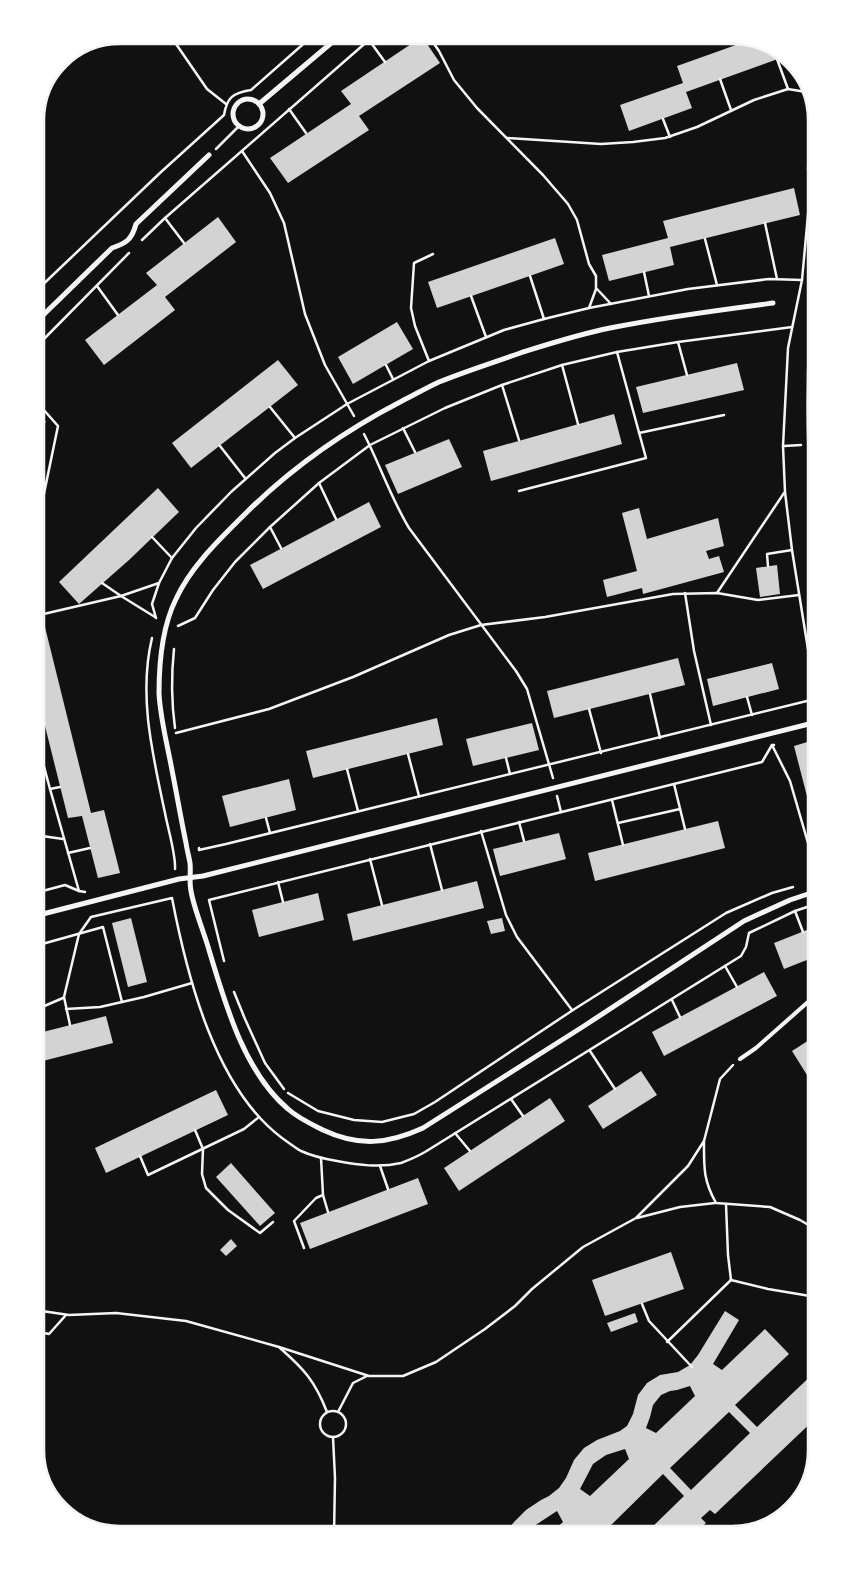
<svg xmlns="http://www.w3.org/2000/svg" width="852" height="1570" font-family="'Open Sans',sans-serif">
<rect width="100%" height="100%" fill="#111"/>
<!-- building -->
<g fill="#d3d3d3" fill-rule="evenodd">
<path d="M420,38H423L440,63L359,116L369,130L288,183L270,158L351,104L341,91Z"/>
<path d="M750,40L783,52L786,56L686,92L692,108L629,131L620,105L683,83L677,66Z"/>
<path d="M794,188L800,215L670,247L674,265L609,281L602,255L668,238L663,221Z"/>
<path d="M218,217L236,242L165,297L175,310L104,365L85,340L157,285L146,273Z"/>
<path d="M555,238L564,264L437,308L428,282Z"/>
<path d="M397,322L413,349L353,384L338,357Z"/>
<path d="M278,360L298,385L191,468L172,443Z"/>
<path d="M737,363L744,390L643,413L636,387Z"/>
<path d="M35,409L46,422L35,431Z"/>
<path d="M614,414L622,444L491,481L483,451Z"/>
<path d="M449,439L462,467L398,494L385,465Z"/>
<path d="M158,488L179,512L129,560L79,604L59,582Z"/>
<path d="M369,502L381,527L263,589L250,565Z"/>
<path d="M639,508L647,539L718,518L724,546L706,551L709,559L719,556L724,572L643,594L642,588L607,597L603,580L637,571L622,513Z"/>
<path d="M777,565L780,594L760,597L756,568Z"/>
<path d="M43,619L91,813L104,810L120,873L98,878L82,816L68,818L35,686V622Z"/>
<path d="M678,658L685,685L554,718L547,691Z"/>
<path d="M772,663L779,689L713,706L707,679Z"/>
<path d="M437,718L443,745L313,778L306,751Z"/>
<path d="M532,723L539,750L473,766L466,739Z"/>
<path d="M814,740L817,753L816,831L794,746Z"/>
<path d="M289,779L296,810L230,827L222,796Z"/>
<path d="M718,821L725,848L595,881L588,853Z"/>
<path d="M559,833L566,859L500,876L493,849Z"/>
<path d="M477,881L484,908L353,941L347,914Z"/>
<path d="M318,893L324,920L259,937L252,910Z"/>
<path d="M131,918L147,982L128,987L112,923Z"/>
<path d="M502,918L505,931L491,934L487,921Z"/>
<path d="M817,926V956L784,969L774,943Z"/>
<path d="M764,972L777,996L664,1056L652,1032Z"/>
<path d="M106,1016L113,1043L35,1063V1034Z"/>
<path d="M817,1035V1091L792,1051Z"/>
<path d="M641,1071L657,1095L603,1129L588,1106Z"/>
<path d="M216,1090L228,1115L106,1173L95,1148Z"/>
<path d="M550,1098L565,1121L459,1191L444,1168Z"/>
<path d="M231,1163L275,1213L260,1226L216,1177Z"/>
<path d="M418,1178L428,1204L310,1249L300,1223Z"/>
<path d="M231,1239L237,1246L226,1256L220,1250Z"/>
<path d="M671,1252L684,1289L605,1316L592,1280Z"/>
<path d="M725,1311L739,1320L713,1364L722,1370L765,1329L789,1354L735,1405L757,1427L817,1370V1417L715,1514L710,1510L701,1518L706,1523L697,1531L693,1526L683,1535H644L684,1496L663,1474L605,1531L609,1535H549L563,1522L557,1511L534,1526L526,1535H504L514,1522L526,1510L541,1500L549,1496L559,1488L566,1478L574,1460L584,1448L597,1440L620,1431L627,1426L633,1414L638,1395L647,1383L660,1375L678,1372L690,1365L698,1355ZM690,1386L695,1396L656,1433L646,1428L650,1417L653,1405L661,1395L670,1391L677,1390ZM729,1412L750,1433L691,1490L670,1468ZM625,1449L629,1459L590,1496L580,1489L593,1464L606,1455Z"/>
<path d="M635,1313L638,1322L611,1332L607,1323Z"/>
</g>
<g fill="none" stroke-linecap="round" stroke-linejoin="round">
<!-- path -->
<g stroke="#f5f5f5" stroke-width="2.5">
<path d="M430,38L439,51L454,80L477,108L543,175L568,204L577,220L589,264L596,276V289L589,308"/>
<path d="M369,40L385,62"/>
<path d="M174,41L207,89L226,104"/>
<path d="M777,59L788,89"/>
<path d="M720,79L731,110"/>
<path d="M289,109L306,133"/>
<path d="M663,119L670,137"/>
<path d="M507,138L601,144L633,142L665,138L697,127L754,100L788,89L812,93"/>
<path d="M216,149L239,126"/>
<path d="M242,151L270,193L284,223L305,314L325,365L354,416"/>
<path d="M165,218L184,243"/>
<path d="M765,223L777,279"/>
<path d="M705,239L717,285"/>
<path d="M142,240L165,218L370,39"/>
<path d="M644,272L649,296"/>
<path d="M530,276L544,319"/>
<path d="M97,286L118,315"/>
<path d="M597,289L611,304"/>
<path d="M35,292L161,172L224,115C227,97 233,93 251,90L309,39"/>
<path d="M471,296L486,337"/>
<path d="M678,342L687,375"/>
<path d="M35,348L129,253"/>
<path d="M429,361L415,326L411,308L414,263L433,254"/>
<path d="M386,365L393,379"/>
<path d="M562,365L578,424"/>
<path d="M502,385L519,440"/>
<path d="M270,407L295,438"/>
<path d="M403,428L415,452"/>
<path d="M639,433L724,415"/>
<path d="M364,434C380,465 391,498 409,528L516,671L527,689L553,778"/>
<path d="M220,446L245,478"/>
<path d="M784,446L801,445"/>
<path d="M319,483L336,519"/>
<path d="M519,491L646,458L617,352"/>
<path d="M270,527L281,548"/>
<path d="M35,537L58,426L35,400"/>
<path d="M152,537L172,558"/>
<path d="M768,566L767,554L792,550"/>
<path d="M102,583L121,596L159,583"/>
<path d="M685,593L694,651L711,725"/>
<path d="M717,593L784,493"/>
<path d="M35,616L121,596L155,617"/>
<path d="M156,618L152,604L159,583L172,558L196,528L231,492L275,453L295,438L347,404L429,361L504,330L544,319L589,308L688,289L769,279L802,280"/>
<path d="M178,626L195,618L213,590L235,562L270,527L319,483L370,445L445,408L502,385L562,365L617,352L678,342L792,327"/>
<path d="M152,638C138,696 153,756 165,813C168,829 176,855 175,869"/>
<path d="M174,649C171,677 171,699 175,728"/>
<path d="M650,694L660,738"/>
<path d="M747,697L752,715"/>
<path d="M817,705L792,550L785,492L783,446L788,348L802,280L810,193L808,168L817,123"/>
<path d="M589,709L601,753"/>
<path d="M35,726L45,723"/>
<path d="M35,733L50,789L79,891L85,892"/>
<path d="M176,733L269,709L353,677L449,635L481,625L545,617L673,594L717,593L758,600L799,595"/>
<path d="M772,745L790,781L817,874"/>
<path d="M408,754L419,796"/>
<path d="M506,758L510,774"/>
<path d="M347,769L358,811"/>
<path d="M674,784L685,829"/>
<path d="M50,789L60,787"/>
<path d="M557,796L561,812"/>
<path d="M612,800L623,845"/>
<path d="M266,818L270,833"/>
<path d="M519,822L524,841"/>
<path d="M618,823L680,809"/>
<path d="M481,831L506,915L517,937L572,1010"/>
<path d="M35,835L63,839"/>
<path d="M430,844L442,890"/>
<path d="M199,848V850L226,844L815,699"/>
<path d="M68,853L90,848"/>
<path d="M370,859L382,905"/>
<path d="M278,882L283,902"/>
<path d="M35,893L65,885L79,891"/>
<path d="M795,911L803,932"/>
<path d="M35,946L103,927L122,1002"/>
<path d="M224,961L209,900L762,762L772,745H774"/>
<path d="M725,966L737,987"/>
<path d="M234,992L245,1019L265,1063L284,1089"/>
<path d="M672,1000L680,1017"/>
<path d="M66,1009L100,1007L144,997L192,983"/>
<path d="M35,1010L63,998"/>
<path d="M70,1025L64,997L79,934L91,917L172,898C187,976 215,1088 282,1138C288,1142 294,1147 301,1151C312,1156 325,1159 337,1161C359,1165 379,1168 401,1163C409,1160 418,1156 425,1152L741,956L746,947L749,933L795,911L813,905"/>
<path d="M590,1051L615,1089"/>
<path d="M288,1093L318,1111L354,1120L382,1122L414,1114L435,1102L573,1010L726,913L772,893L793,887"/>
<path d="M511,1099L523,1116"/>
<path d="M195,1130L203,1149L202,1174L206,1188L228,1210L260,1233L273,1222"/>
<path d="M455,1133L470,1151"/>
<path d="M704,1141L720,1079L733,1065"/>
<path d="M140,1156L148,1175L244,1129L259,1117"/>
<path d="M380,1166L388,1189"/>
<path d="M323,1195L328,1212"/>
<path d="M726,1204L728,1255L731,1280L768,1289L816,1297"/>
<path d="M637,1218L680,1207L715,1203"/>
<path d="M304,1248L294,1221L316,1198L323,1195L321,1158"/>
<path d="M642,1304L649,1321L692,1367"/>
<path d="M35,1310L69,1315L116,1313L186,1321L279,1347L369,1376H403L436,1362L485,1329L515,1306L532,1289L583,1247L636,1218L688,1166L704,1141C704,1167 703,1180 716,1203L770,1207L800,1220L817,1230"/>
<path d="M35,1331L49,1334L66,1315"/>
<path d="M667,1342L731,1280"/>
<path d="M280,1348C304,1369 315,1381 327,1412"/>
<circle cx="333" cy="1424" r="13"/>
<path d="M338,1412L353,1383L367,1376"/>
<path d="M333,1437L335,1478L334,1535"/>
<path d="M793,1505L803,1495"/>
</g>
<!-- service -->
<path stroke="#f5f5f5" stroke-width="4" d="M740,1059L756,1048L817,994"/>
<!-- minor -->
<g stroke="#f5f5f5" stroke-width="5">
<circle cx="248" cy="114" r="15"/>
<path d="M259,104L336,39"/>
<path d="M773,303C719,310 664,317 610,328C580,334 552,343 523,352C495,362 466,371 439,382C426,388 414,395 402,401C344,431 291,468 245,514C220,539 191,566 176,599C162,627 159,663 159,693C160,714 165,735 169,755C175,784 180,814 186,843C187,850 189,857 190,863C191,872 189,882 191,891C194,909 204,932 209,950C225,1003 244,1072 288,1109C298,1118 311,1124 323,1130C359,1147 388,1144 423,1128L584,1026L744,921L790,900L817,891"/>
<path d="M35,323L112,248C127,243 132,239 136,224L209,155"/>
<path d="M817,559C814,538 813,516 812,495C807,421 808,341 817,269"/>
<path d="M35,916L179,879L203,876L817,722"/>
</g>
</g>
<!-- crop -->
<path d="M0 0H852V1570H0ZM120 44H732A76 76 0 0 1 808 120V1450A76 76 0 0 1 732 1526H120A76 76 0 0 1 44 1450V120A76 76 0 0 1 120 44Z" fill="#fff" fill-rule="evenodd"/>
<path fill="none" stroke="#f5f5f5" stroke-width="2.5" d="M120 44H732A76 76 0 0 1 808 120V1450A76 76 0 0 1 732 1526H120A76 76 0 0 1 44 1450V120A76 76 0 0 1 120 44Z"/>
</svg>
